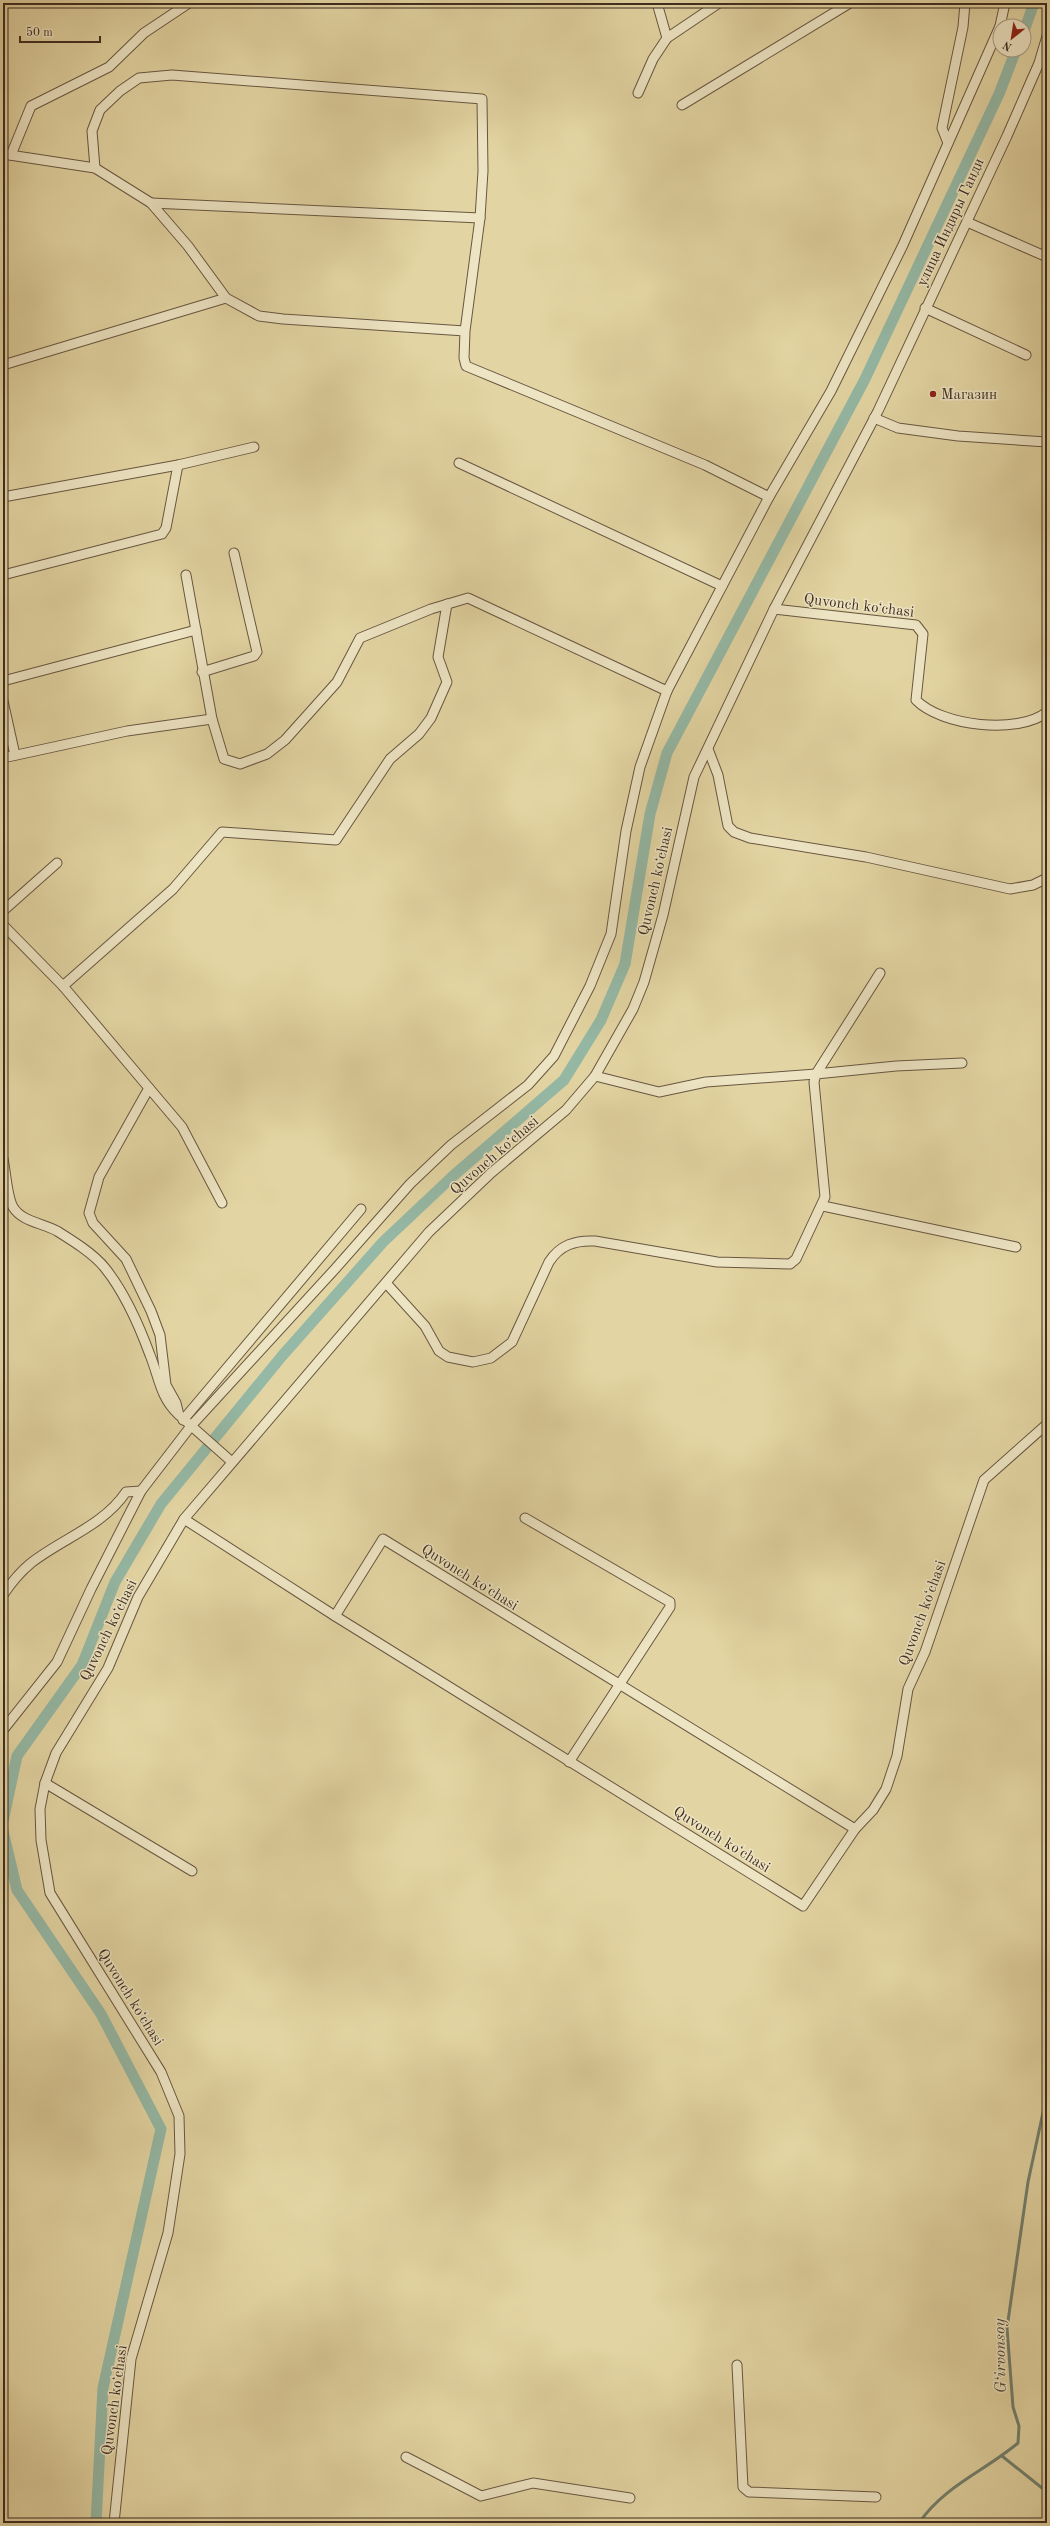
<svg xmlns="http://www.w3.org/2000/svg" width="1050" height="2526" font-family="'Old Standard TT',serif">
<rect width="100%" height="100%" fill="#e3d5a3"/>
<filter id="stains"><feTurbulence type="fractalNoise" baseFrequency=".005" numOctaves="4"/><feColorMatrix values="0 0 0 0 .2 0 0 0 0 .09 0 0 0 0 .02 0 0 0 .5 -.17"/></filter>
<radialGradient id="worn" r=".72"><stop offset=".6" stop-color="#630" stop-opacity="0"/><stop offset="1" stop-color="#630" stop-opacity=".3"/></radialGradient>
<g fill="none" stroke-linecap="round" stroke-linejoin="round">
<!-- stream -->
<g stroke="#738170" stroke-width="3">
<path d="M1002,2456L1047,2492"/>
<path d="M919,2523C944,2486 985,2471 1018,2443L1019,2426L1013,2407L1007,2328L1028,2182L1047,2094"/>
</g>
<!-- canal -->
<g stroke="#95b9a6" stroke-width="11">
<path d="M1024,31L1034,3"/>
<path d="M3,1821L17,1756L82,1665L115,1582L161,1504L282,1356L383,1242L453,1176L564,1080L601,1020L625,964L650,814L667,753L865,379L999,94L1016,50"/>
<path d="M3,1831L17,1890L101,2014L161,2129L103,2388L96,2523"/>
</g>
<!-- minor casing -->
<g stroke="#685741" stroke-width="11">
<g id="minor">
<path d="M657,3L667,38"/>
<path d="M1000,26L1005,3"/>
<path d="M638,93L653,59L667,38L719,3"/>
<path d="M682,105L850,3"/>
<path d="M948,143L942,128L963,27L965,3"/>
<path d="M3,154L95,168"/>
<path d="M11,155L31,106L109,67L144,33L189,3"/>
<path d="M151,203L480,218"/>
<path d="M967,222L1047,257"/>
<path d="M925,308L1026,355"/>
<path d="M465,331L480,218L483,171L482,99L172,75L139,78L120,91L100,110L92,131L95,168L151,203L188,246L226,298L259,316L283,319L465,331L464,358L466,366L705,465L769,497"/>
<path d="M3,365L226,298"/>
<path d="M874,418L898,428L958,436L1047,442"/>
<path d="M459,463L722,586"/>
<path d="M3,497L178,465L254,447"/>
<path d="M3,575L162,534L166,528L178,465"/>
<path d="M186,575L212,719L224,759L240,764L267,754L285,740L337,682L360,638L431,609L468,598L667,691"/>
<path d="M774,609L916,625L923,634L916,700C941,726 1018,735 1047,712"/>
<path d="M202,672L254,656L257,652L234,553"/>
<path d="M3,681L196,630"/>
<path d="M3,701L15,755"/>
<path d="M708,749L718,775L728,826L734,832L750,838L866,857L1010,889L1033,885L1047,878"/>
<path d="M3,758L127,731L212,719"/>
<path d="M3,911L57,863"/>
<path d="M3,925L63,986L149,1088L99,1177L89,1213L93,1223L126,1259L151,1311L160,1335L166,1385L176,1403L179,1415L232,1462"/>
<path d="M63,986L173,889L222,832L336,840L390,759L419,734L431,718L447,682L438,657L447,604"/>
<path d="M595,1076L659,1092L706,1082L816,1074L880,973"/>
<path d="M149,1088L182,1127L222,1203"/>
<path d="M3,1159C6,1172 7,1197 13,1207C22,1222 43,1223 57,1231C73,1241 94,1254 105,1268C125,1293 139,1325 150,1355C159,1377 160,1397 178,1414"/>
<path d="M823,1206L1016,1247"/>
<path d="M386,1283L425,1326L439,1351L448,1357L473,1362L491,1358L512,1342L549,1262C560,1245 575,1240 595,1241L717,1262L790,1264L796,1259L825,1197L814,1082L816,1074L896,1066L962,1063"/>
<path d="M183,1420L361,1209"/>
<path d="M525,1518L670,1602V1607L569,1762"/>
<path d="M184,1519L335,1616L803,1906L855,1829L873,1810L886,1789L897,1756L908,1689L925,1652L984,1480L1047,1424"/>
<path d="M3,1595C11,1583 20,1572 31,1563C63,1538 103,1526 126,1492L141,1491"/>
<path d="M335,1616L383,1539L855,1829"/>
<path d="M3,1730L57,1662L91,1589L141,1491L191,1426L335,1269L410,1184L451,1145L528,1085L554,1056L590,986L611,934L626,831L640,767L667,691L769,497L831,391L903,245L1000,26"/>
<path d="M45,1783L192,1871"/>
<path d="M737,2365L743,2487L749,2492L876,2497"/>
<path d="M406,2457L481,2496L533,2483L630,2498"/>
<path d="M114,2523L131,2359L168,2233L180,2154L179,2116L161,2072L50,1893L41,1840L40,1809L45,1783L56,1753L108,1668L138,1597L184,1519L429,1232L491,1173L566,1110L595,1076L633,1009L644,982L663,915L694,777L774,609L878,411L1007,136L1039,63L1047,36"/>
</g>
</g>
<!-- minor -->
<use href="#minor" stroke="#ede4c3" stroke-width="9"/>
</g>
<!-- markers -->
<circle fill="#8f2418" stroke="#ede4c3" stroke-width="1.5" cx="933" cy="394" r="4"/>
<g text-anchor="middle" stroke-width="3" stroke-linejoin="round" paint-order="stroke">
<!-- street labels -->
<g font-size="15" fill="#3f2d20" stroke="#ede4c3">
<text transform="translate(950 222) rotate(-65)" y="5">улица Индиры Ганди</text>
<text transform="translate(859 605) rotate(7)" y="5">Quvonch koʻchasi</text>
<text transform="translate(655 881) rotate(-77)" y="5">Quvonch koʻchasi</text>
<text transform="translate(494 1155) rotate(-41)" y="5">Quvonch koʻchasi</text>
<text transform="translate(470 1577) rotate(32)" y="5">Quvonch koʻchasi</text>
<text transform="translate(922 1613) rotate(-70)" y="5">Quvonch koʻchasi</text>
<text transform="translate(108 1630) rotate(-64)" y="5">Quvonch koʻchasi</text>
<text transform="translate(722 1839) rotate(32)" y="5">Quvonch koʻchasi</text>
<text transform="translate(131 1997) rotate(58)" y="5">Quvonch koʻchasi</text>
<text transform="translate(114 2400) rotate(-82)" y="5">Quvonch koʻchasi</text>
</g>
<!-- poi labels -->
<g font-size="15" fill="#3f2d20" stroke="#ede4c3" text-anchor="start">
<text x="941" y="399">Магазин</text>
</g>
<!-- water labels -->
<g font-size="16" font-style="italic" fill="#50493b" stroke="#ede4c3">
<text transform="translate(999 2356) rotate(-91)" y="6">G‘irvonsoy</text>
</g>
</g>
<!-- margin -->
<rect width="1050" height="2526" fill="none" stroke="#e3d5a3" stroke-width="16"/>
<rect x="4" y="4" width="1042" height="2518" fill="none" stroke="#3f2d20" stroke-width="2"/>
<rect x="8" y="8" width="1034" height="2510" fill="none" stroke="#3f2d20"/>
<!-- north arrow -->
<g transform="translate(1012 38) rotate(210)"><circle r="19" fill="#ede4c3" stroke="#a79b82"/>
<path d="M0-3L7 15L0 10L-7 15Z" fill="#8f2418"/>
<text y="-6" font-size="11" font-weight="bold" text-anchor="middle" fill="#3f2d20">N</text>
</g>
<!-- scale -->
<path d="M20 36v6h80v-6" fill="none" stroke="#3f2d20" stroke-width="2"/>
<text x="26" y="36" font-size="12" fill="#3f2d20" stroke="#ede4c3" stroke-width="3" paint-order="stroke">50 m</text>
<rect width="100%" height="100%" filter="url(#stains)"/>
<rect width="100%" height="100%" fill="url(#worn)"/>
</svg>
